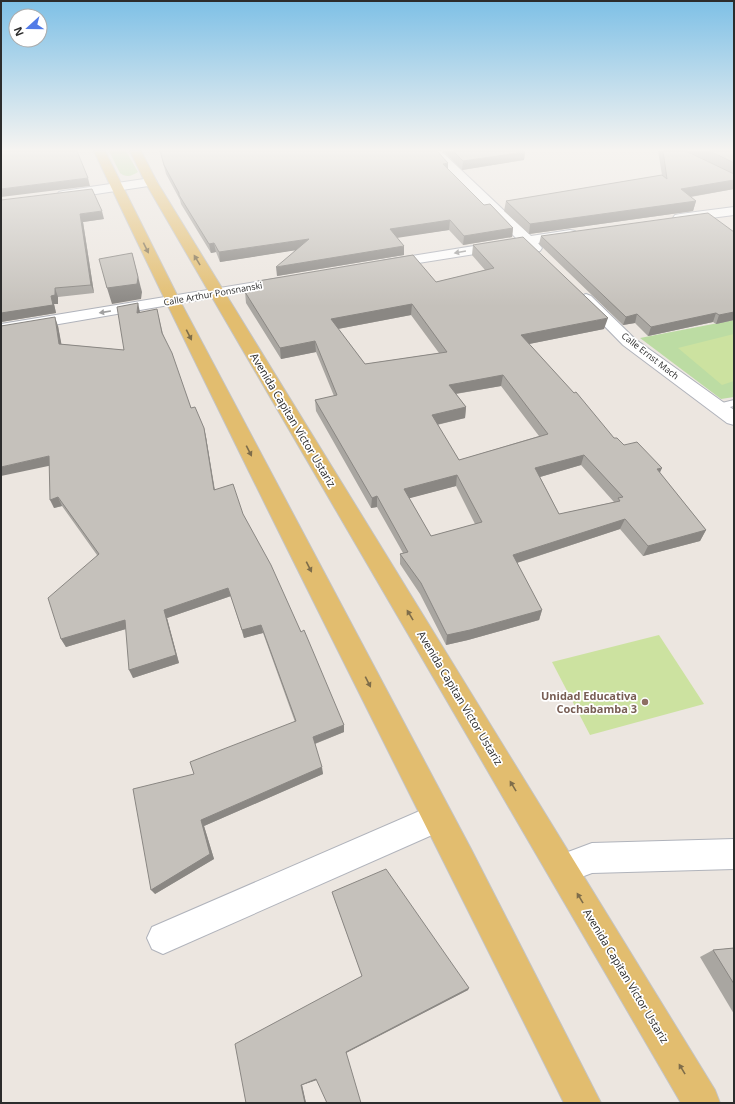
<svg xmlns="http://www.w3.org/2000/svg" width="735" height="1104" font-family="'Open Sans',sans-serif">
<rect width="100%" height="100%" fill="#ece6e0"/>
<!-- green -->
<g fill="#bcdca3">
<path d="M109,151H126L138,172C132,176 126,178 120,173Z"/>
<path d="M734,320V397L721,399L640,338Z"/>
</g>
<!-- pitch -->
<g fill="#cce2a0">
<path d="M734,334V381L722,385L678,348Z"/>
<path d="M659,635L704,704L590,735L552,662Z"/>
</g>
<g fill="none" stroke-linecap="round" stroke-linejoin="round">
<!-- lane casing -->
<g stroke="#b0b3bb" stroke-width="2">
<path id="lane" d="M734,400V406L718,410L713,407L714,405Z"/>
</g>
<!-- street casing -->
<g stroke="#b0b3bb" stroke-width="2">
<g id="street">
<path d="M429,151H441L531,236L570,230L575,231L577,234L575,237L570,238L538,243L542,248L540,251C533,253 530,251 525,246L387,268L382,267L380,264L382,261L387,260L517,239Z"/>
<path d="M151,178L155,179L157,182L155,185L63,199L59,198L57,195L59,192L63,191Z"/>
<path d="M734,207V215L680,222L675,221L673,218L675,215L680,214Z"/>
<path d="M280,278L285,279L287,282L285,285L1,334V324Z"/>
<path d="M586,294L591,296L635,339L734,410V425L727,423L623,345L581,302L578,299L581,296Z"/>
<path d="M438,803L448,808L453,818L448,828L163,954L152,949L147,938L152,927Z"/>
</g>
</g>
<!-- secondary casing -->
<g stroke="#b0b3bb" stroke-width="2">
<path id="secondary" d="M734,839V869L592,873L563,884L552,880L548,869L552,858L592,843Z"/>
</g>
<!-- primary casing -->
<g stroke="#c4c4c4" stroke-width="2">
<g id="primary">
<path d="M94,151H105L180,301L471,849L601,1103H564C407,786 245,471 94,151Z"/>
<path d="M130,151H141L157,182L225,293L715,1090L720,1103H681L145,182Z"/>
</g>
</g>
<!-- lane -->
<use href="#lane" fill="#fff" fill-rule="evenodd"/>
<!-- street -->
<use href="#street" fill="#fff" fill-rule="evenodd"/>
<!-- secondary -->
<use href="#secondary" fill="#fff" fill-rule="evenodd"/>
<!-- primary -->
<use href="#primary" fill="#e2bd6f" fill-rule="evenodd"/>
</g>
<!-- wall -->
<g fill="#a9a6a1" fill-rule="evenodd">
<path d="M160,151H437L448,170L484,205L513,228L512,237L463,245L449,230L397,237L404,255L277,276L295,250L220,262L216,252L211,253L181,204L180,200L166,174Z"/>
<path d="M443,151H524L525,152L524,160L462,170Z"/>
<path d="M658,151H686L713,164L687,151H734V189L691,197L696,201L693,211L529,234L504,211L506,201L662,175Z"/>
<path d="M1,200L104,219L83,222L94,293L58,297V304H54L56,313L1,322Z"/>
<path d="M734,232V320L716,324L713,322L648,336L635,323L623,325L539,244L541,236Z"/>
<path d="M473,245L604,329L529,344L614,438L660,473L706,530L700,541L643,556L620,529L517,563L542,610L539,620L468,640L446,645L420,594L400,564V554L403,553L377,507L371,508L316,411L315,400L334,396L316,352L281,359L246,303L245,292L436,282L485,270L472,255ZM411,315L439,353L365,364L338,329ZM501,386L539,436L459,460L437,425L465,418L466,407L456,394ZM581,465L614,502L559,514L540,477ZM456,486L475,524L431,536L409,498Z"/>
<path d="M140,312L159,318L163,334L191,408L204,428L206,437L215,490L243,514L301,632L344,725V732L315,744L323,774L204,826L214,859L155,894L194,774L295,722L263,633L244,638L231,596L167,618L179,663L133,678L126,629L66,647L61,639L97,555L62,506L54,508L49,466L58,326L61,344L124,350Z"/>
<path d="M332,892L468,990L346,1053L316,1080L302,1085L306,1103H246L362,976L333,895Z"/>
<path d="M734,948V1014L700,957L713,950Z"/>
</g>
<!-- shaded-wall -->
<g fill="#8a8783">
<path d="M525,152L524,160L462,170L463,161Z"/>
<path d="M448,163V172L443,164Z"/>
<path d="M88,178L90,186L1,197V189Z"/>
<path d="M734,180V189L677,199L681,189Z"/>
<path d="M696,201L693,211L529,234L530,224Z"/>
<path d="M102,211L104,219L83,222L94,293L91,285L80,214Z"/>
<path d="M450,220L449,230L390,239V229Z"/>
<path d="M513,228L512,237L463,245L464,236Z"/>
<path d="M309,239L310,248L220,262L219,252Z"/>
<path d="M214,243L216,252L211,253L209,244Z"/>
<path d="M404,246V255L277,276L276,267Z"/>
<path d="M132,253L142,292L141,299L112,304L107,288Z"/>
<path d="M55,288L58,297V304H54L56,313L1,322V313L51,296Z"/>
<path d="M138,303L140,312V321L137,313Z"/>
<path d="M412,304L411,315L332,330L331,319Z"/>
<path d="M734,312V320L716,324L719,315Z"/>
<path d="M716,313L713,322L648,336L651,327Z"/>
<path d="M637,314L635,323L623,325L626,317Z"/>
<path d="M55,317L58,326L63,352L59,344Z"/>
<path d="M608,318L604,329L519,346L521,335Z"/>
<path d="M315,341L316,352L281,359L280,348Z"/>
<path d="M503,375L501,386L448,395L449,385Z"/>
<path d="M466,407L465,418L431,426L432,415Z"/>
<path d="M204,428L206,437L216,499L214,490Z"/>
<path d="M584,455L581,465L533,479L535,468Z"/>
<path d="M49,456L53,465L1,476V467Z"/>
<path d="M662,468L657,479V469Z"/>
<path d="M457,475L456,486L403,500L404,489Z"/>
<path d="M377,496V507L371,508L372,498Z"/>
<path d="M58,497L62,506L54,508L50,500Z"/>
<path d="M625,519L620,529L510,565L513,555Z"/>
<path d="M706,530L700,541L643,556L648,546Z"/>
<path d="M228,588L231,596L167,618L179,663L133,678L129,670L164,610Z"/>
<path d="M542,610L539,620L468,640L446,645L447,635Z"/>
<path d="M125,620L129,628L66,647L61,639Z"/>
<path d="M261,625L263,633L244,638L242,630Z"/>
<path d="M344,725V732L314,744L313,737Z"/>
<path d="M322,767L323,774L204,826L214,859L155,894L151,890L201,820Z"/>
<path d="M469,988L468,990L346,1053V1052Z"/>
<path d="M316,1079L317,1080L302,1085L306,1103H305L301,1085Z"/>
</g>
<!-- building -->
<g fill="#c5c1bb" stroke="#8a8783" fill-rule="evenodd">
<path d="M1,151H77L88,178L1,189Z"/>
<path d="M160,151H437L448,163L443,164L484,205L490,204L513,228L464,236L450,220L390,229L404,246L276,267L309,239L219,252L214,243L209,244L179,195V193L164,165Z"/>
<path d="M453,151H524L525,152L463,161Z"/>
<path d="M663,151H686L734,174V180L681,189L696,201L530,224L506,201L662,175L667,179Z"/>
<path d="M710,151H734V163Z"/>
<path d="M92,189L102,211L80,214L91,285L55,288V295L51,296L53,305L1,313V200Z"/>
<path d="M708,213L734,232V312L719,315L716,313L651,327L637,314L626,317L541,236Z"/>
<path d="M523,237L608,318L521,335L574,393L576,392L614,438H617L624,445L637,442L662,468L657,469L706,530L648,546L625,519L513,555L542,610L470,630L447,635L421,583L400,554L408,552L377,496L372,498L315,400L337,395L315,341L280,348L245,292L258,281L413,255L436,282L494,268L473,245ZM412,304L447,352L365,364L331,319ZM503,375L548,434L459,460L432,415L466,407L449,385ZM584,455L623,497L618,498L620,501L559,514L535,468ZM457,475L482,522L431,536L404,489Z"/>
<path d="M132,253L138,277L137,284L107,288L99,259Z"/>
<path d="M138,303L137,313L157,309L162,333L172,353L191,408L195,407L204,428L214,490L233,484L243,514L271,565L301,632L304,630L344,725L313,737L322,767L201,820L210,854L151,890L133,789L194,774L190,762L296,721L261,625L242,630L228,588L164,610L176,655L129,670L125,620L61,639L48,598L99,554L58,497L50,500L49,456L1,467V326L55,317L59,344L124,350L117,307Z"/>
<path d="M386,869L469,988L346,1052L361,1103H327L316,1079L301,1085L305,1103H246L235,1044L362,976L332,892Z"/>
<path d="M734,948V984L713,950Z"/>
</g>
<!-- one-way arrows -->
<defs><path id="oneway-solid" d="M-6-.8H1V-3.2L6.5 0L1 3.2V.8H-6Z"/></defs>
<g fill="#7e6d4a">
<use href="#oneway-solid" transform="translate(146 248) rotate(64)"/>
<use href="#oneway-solid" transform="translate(197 260) rotate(-121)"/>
<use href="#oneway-solid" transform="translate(189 335) rotate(63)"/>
<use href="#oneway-solid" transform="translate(249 451) rotate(63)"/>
<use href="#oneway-solid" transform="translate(309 567) rotate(63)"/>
<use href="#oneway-solid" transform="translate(410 615) rotate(-121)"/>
<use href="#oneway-solid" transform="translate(368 682) rotate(63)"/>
<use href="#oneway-solid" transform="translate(513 786) rotate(-121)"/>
<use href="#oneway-solid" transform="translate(580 898) rotate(-121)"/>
<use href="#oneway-solid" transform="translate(682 1069) rotate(-121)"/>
</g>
<g fill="#a0a0a0">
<use href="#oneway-solid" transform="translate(460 252) rotate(170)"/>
<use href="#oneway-solid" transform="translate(105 312) rotate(171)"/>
</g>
<!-- sky -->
<linearGradient id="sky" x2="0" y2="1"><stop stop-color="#7ec0e6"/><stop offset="0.49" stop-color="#f6f4f1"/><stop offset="1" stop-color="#f6f4f1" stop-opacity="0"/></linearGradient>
<rect width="735" height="306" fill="url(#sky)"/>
<!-- markers -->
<circle fill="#8d6e63" stroke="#fff" stroke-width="1.5" cx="645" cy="702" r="4"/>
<g text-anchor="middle" stroke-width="3.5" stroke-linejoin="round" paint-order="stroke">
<!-- far-street labels -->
<g font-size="9" fill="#2c2c2c" stroke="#fff">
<text transform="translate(213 294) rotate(-10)" y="3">Calle Arthur Ponsnanski</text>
<text transform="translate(650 356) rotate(38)" y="3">Calle Ernst Mach</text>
</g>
<!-- street labels -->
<g font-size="11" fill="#2c2c2c" stroke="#fff">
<text transform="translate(293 420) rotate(59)" y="4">Avenida Capitan Víctor Ustariz</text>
<text transform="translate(460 698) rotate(59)" y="4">Avenida Capitan Víctor Ustariz</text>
<text transform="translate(626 976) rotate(59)" y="4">Avenida Capitan Víctor Ustariz</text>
</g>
<!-- education labels -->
<g font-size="11" font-weight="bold" fill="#785e54" stroke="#fff" text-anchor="end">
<text x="637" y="700">Unidad Educativa<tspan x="637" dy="13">Cochabamba 3</tspan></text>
</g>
</g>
<!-- border -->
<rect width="735" height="1104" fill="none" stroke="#2c2c2c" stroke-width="4"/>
<!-- north arrow -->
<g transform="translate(28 28) rotate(249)"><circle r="19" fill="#ffffff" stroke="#ababab"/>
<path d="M0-3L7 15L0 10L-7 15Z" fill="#527be7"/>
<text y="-6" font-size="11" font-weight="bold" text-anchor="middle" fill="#2c2c2c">N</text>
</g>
</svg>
